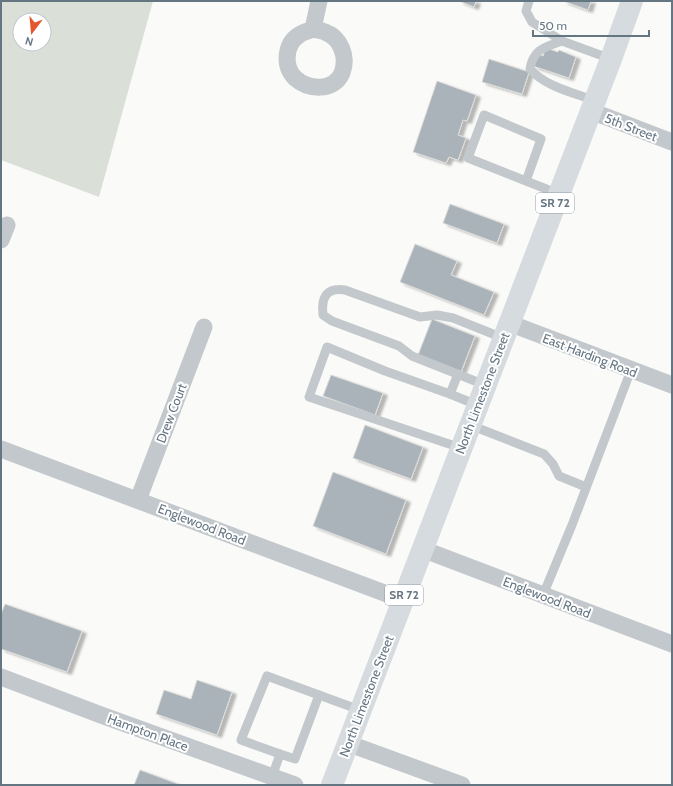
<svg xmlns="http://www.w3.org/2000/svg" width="673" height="786" font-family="Cabin,sans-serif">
<defs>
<filter id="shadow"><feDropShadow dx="4.5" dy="2.5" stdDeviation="1" flood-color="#0004"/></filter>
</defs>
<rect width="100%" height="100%" fill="#fafaf8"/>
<!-- green -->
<path fill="#dadfd7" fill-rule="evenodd" d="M1,1H153L99,197L1,160ZM20,20H44V44H20Z"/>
<!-- building -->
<g fill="#aab3b9" stroke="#dcdcda" filter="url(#shadow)">
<path d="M459,1H476L474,7Z"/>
<path d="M563,1H591L588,10Z"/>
<path d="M546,48L558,52L559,50L576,57L569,78L533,66L537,54L543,56Z"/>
<path d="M489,59L529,72L522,94L482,82Z"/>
<path d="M437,81L476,95L467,121L463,120L458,135L466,138L458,160L449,157L446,163L413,152Z"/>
<path d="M450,204L504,224L497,243L443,223Z"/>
<path d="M415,244L457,261L451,275L494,292L484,315L400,282Z"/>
<path d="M432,319L475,336L461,372L418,355Z"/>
<path d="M331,375L383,393L375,415L323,396Z"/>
<path d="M365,425L423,447L411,479L353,458Z"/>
<path d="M333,472L406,500L386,554L313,526Z"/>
<path d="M5,604L82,631L67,672L1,649V614Z"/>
<path d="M197,680L232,692L217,735L156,714L164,690L191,699Z"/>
<path d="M140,770L181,785H134Z"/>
</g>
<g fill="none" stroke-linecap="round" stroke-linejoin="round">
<!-- service -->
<g stroke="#c3c8cc" stroke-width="9">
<path d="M529,1L526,11L532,22L562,41"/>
<path d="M595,101C572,92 546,87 530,69C533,49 545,47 562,41L611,59"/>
<path d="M526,181L541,139L484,115L468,158L559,194"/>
<path d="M485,385L412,356L399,346L332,321L323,315C321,298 326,287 345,290L420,317L437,315L453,318L503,338"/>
<path d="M450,394L458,374"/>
<path d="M470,425L544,454L553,464L559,476L586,487"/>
<path d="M461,448L309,397L327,347L385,371L450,394L477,405"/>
<path d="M543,595L572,525L631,370"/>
<path d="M280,754L295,759L319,695"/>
<path d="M272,777L280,754L241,740L267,676L360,710"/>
</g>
<!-- minor -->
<g stroke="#c3c8cc" stroke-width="17">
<path d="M313,29C317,30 321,30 325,32C341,38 348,57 342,73C334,92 308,90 295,78C283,66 285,44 299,35C303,32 309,31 313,29Z"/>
<path d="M313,29L319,1"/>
<path d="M591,111L672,142"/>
<path d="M1,240L7,225"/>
<path d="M509,323L672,385"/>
<path d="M1,449L403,600"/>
<path d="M138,500L204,327"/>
<path d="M422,549L672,644"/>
<path d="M1,677L101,715L295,785"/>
<path d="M347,743L462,785"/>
</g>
<!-- primary -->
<path stroke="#d6dbdf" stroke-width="22" d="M332,785L611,59L632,1"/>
</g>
<g text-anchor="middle" stroke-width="4" stroke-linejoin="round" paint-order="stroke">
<!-- shield labels -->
<g fill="#fff" stroke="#939fa8" stroke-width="1">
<rect x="536" y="193" width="38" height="20" rx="3"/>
<rect x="385" y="585" width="38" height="20" rx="3"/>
</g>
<g font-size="12" font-weight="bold" fill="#657683">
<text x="555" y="207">SR 72</text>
<text x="404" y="599">SR 72</text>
</g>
<!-- street labels -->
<g font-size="13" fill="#657683" stroke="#fff">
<text transform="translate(631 127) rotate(21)" y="5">5th Street</text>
<text transform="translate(590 355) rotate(21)" y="5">East Harding Road</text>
<text transform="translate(482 393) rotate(-69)" y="5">North Limestone Street</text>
<text transform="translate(171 413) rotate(-69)" y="5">Drew Court</text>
<text transform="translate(202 524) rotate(21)" y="5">Englewood Road</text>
<text transform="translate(547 597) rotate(21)" y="5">Englewood Road</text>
<text transform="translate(366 696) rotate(-69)" y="5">North Limestone Street</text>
<text transform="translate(148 732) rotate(20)" y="5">Hampton Place</text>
</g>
</g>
<!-- border -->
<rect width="673" height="786" fill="none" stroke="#657683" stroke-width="4"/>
<!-- north arrow -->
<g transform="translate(32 32) rotate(196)"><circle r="19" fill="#ffffff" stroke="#c1c8cd"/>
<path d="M0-3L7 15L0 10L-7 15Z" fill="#e4572e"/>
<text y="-6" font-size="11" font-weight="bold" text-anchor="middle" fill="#657683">N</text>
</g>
<!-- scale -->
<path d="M533 30v6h116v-6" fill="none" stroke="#657683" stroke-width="2"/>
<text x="539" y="30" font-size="12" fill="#657683" stroke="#ffffff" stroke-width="3" paint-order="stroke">50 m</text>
</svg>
